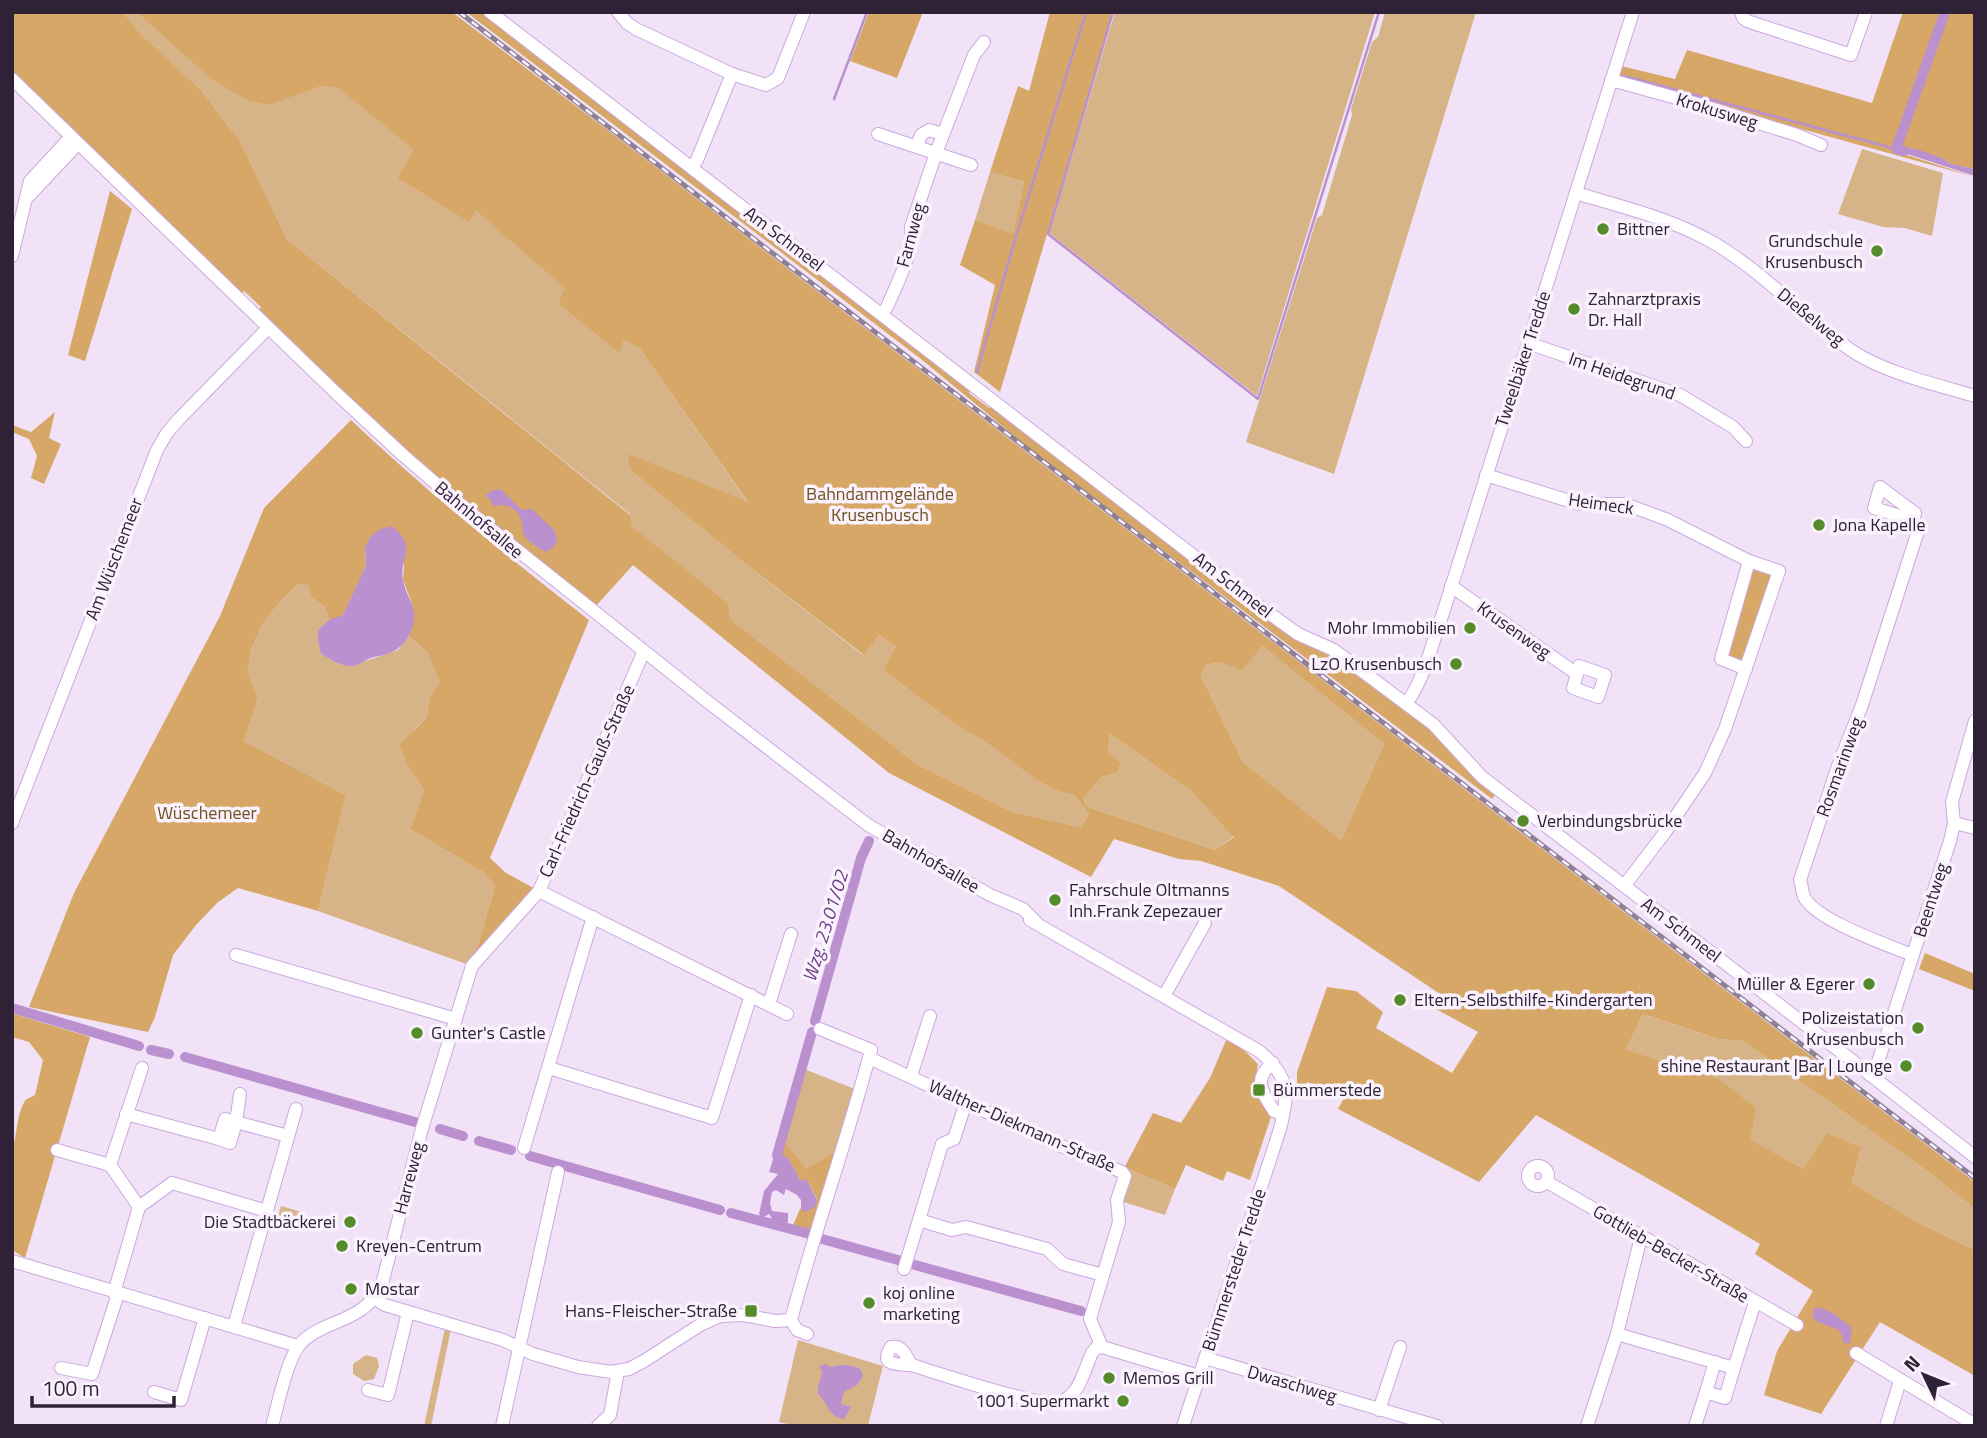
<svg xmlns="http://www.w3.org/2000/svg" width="1987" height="1438" font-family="'Titillium Web',sans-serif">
<rect width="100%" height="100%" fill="#f1e2f8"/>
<!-- green -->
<g fill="#d6b487">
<path d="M123,12H137L268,104L322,86L339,87L415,150L397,178L468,221L476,211L566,288L558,304L618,352L624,338L639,348L749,504L677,473L627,455L630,470L747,565L863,655L879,635L897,648L883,670C903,685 923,701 944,716C961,727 978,737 995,749C1022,767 1040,788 1074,795L1089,814L1080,827L1013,812L917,764L730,619L728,603L630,526V514L287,239L240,141L201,90L141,34Z"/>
<path d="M1115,12H1375L1257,396L1049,233Z"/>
<path d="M1385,12H1476L1334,474L1246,442L1317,218L1322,215L1352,115L1351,109L1372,42L1378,37Z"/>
<path d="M1862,149L1943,173L1932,236L1905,228L1883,227L1838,214Z"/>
<path d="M990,172L1024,182L1013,235L975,220Z"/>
<path d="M298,584L308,585L311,597L325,607L329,620L318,630L321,654L337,663L351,666L398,650L409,636L428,653L441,682L429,699L427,717L415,729L408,766L424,790L410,829L483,872L495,886L472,966L318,911L346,795L244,741L258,698L246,673L251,650L262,625L279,603Z"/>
<path d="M1262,646L1384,744L1341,840L1243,762L1201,676L1206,665L1221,662Z"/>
<path d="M1110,734L1190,790L1234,836L1215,850L1085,806L1084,797L1102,777L1116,773L1108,751Z"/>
<path d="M1643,1014L1718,1039L1743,1041L1926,1170L1975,1209V1250L1915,1221L1852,1183L1861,1148L1804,1169L1749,1140L1626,1050Z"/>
<path d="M804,1069L860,1091L838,1150L806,1170L781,1138Z"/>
<path d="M1128,1169L1175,1189L1165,1215L1117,1200Z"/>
<path d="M281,1206L305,1213L300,1229L276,1222Z"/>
<path d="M446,1323L452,1324L431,1426H424Z"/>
<path d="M798,1340L883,1366L868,1426H797L779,1422Z"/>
<path d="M366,1355L377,1358L379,1366L374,1379L364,1381L353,1374V1364Z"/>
</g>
<!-- forest -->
<g fill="#d6a766" fill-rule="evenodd">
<path d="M12,12H123L141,34L201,90L240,141L287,239L630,515L631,526L728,603L730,619L917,764L1013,812L1080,827L1089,814L1074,795C1039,788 1022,767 995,749C978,737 960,727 944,716C923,701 903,685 883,670L896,647L879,635L864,655L747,565L630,470L627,454L677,473L748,502L639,348L624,339L619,353L558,304L565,288L476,211L469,222L397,178L414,150L339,88L322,86L268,105L246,99L211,79L137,12H452L605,128L1975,1182V1209L1926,1170L1743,1041L1718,1039L1643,1014L1626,1050L1719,1079L1756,1108L1750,1140L1804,1169L1827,1133L1861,1148L1852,1183L1915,1221L1975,1250V1376L1880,1322L1821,1414L1764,1395L1777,1351L1813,1291L1755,1254L1760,1244L1670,1191L1536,1115L1479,1182L1338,1109L1345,1096L1307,1082L1299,1095L1297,1094V1072L1327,987L1356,991L1383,1012L1376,1028L1452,1073L1478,1032L1436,1009L1443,996L1279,886L1201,861L1179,859L1114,839L1091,877L889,773L633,565L595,607L406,453L258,311L261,307L244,291L241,294L121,175L81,140L12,71ZM1262,646L1384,744L1341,840L1243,762L1201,676L1206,665L1221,662L1242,670ZM1110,734L1190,790L1234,837L1215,850L1085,806L1084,797L1102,777L1116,773L1121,764L1108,751Z"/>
<path d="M466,12H482L971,389L969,393L989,408L992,405L1297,638L1327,654L1433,731L1463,765L1497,792L1492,799L1040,457L921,359Z"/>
<path d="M869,12H923L897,78L850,61Z"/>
<path d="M1050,12H1113L1000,392L974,372L995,285L960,265L975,220L1013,234L1024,182L990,172L1018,86L1029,91Z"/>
<path d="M1903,12H1975V169L1951,164L1944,159L1895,151L1975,177L1617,78L1621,66L1675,79L1687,50L1872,103Z"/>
<path d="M110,191L132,209L85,361L68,355Z"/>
<path d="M55,412L49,438L61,444L44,484L31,478L37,456L29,439L12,432V425L31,432Z"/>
<path d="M351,420C427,492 507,556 589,620L490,858L506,873L539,891L472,966L495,886L483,872L410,829L424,790L408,766L400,745L427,717L429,699L440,682L428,653L409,636L414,620L411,601L403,580L404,564L365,547L366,565L343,616L329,620L325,607L311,597L308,585L298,584L279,603L262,625L251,650L247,673L258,698L244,741L346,795L318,911L238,888L217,903L196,925L173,955L155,1017L148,1032L29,1007L74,893L220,616L264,508Z"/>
<path d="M1753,568L1772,573L1743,664L1727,658Z"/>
<path d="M1925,953L1975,974V991L1919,969Z"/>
<path d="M14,1014L90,1037L25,1258L12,1250V1153C16,1140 17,1112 25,1101C27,1098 32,1097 35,1095L43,1060L29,1042L12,1037Z"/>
<path d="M1227,1038L1245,1051L1258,1064C1253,1085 1262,1099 1271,1117L1250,1180L1227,1171L1223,1181L1186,1165L1175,1189L1128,1169L1125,1176L1122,1172L1153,1113L1181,1123L1210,1078Z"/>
<path d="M781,1138L806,1169L838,1150L808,1239L791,1230L800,1209L817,1199L807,1180H800L789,1160L776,1150Z"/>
</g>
<!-- water -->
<g fill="#ba90ce">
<path d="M1896,145L1923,151L1944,159L1951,164L1975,169V176L1895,150Z"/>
<path d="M500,489L522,510L532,509L555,531L557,541L554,547L546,552C540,549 527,541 524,535C522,532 523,527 522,524C520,508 507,503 493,506L490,499L485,496L491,491Z"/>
<path d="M392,526C419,549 399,554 403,580C405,594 417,607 414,622C411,637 401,650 387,654C382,656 376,656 371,658C365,660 359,666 351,666C340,666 330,659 321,654L318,640V630L329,620L343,615L366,565L365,547L371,536L381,529Z"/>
<path d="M776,1150L789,1159L800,1180H807L817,1200L815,1207L805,1212L801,1210V1200L797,1195L786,1189L784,1195L776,1190L772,1192L770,1203L772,1211L788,1213V1222L783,1226L781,1223L776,1225L769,1214L762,1218L759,1214L764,1191L778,1174L769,1172Z"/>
<path d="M1818,1307C1821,1309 1825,1309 1829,1311C1832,1312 1849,1325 1852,1328L1850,1344L1843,1342C1842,1330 1838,1329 1828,1326C1825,1325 1823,1323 1819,1323L1812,1317L1814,1309Z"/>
<path d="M825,1364L831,1367C840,1364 852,1364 860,1369L863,1376L857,1385L844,1392L841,1404L851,1407L844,1419C831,1417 830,1410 823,1400C820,1395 817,1395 818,1389C818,1383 822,1378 822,1371L819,1367Z"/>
</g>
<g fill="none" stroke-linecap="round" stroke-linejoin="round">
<!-- stream -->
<g stroke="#ba90ce" stroke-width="2.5">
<path d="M1113,12L1048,234L1258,399L1379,12"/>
<path d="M1624,76L1896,149"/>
<path d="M834,99L867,12"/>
<path d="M977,372L1014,243L1086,12"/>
</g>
<!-- canal -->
<g stroke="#ba90ce" stroke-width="10">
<path d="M1904,151L1896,149L1945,12"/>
<path d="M12,1008L139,1046"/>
<path d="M815,1021L861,858L869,841"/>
<path d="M151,1050L169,1054"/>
<path d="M185,1057L415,1122"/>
<path d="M440,1129L463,1136"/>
<path d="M479,1141L511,1150"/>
<path d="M530,1156L720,1210"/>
<path d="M781,1162L777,1155L812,1032"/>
<path d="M731,1213L806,1233"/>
<path d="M822,1239L898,1260"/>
<path d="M915,1265L1081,1311"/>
</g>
<!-- minor casing -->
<g stroke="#cca8de" stroke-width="14">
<g id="minor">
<path d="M490,12L1252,601L1298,634L1334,650L1433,724L1482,777L1854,1062L1975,1157"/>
<path d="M618,12L627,23L636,29L732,74L766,85L778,78L804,12"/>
<path d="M1741,12L1743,18L1747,21L1851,55L1866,12"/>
<path d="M12,79L336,393L404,456L462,506L708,702L868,825L990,895L1023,909L1036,922"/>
<path d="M1611,80L1691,102L1797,135L1821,145"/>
<path d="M878,134L971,165"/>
<path d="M917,146L921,135L929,130L943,134"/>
<path d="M692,167L697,160L732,74"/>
<path d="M1576,193C1622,207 1670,218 1712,242C1752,265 1785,298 1821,327C1835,338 1848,350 1864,358C1898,376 1938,385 1975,396"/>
<path d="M12,256L30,181L67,141H75V147L26,199"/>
<path d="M882,314L887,307C897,283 914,253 911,227L936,153L974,55L984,42"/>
<path d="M1528,343L1680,395L1733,427L1746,441"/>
<path d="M1486,475L1579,504H1625L1668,520L1749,561L1779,571L1725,729L1705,773L1666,831L1624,886"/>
<path d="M1451,586L1577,674L1573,688L1598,697L1605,675L1579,666L1577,674"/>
<path d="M1746,669L1721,659L1749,561"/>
<path d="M1406,704C1425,678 1432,643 1443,613L1633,12"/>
<path d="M12,823L157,450L167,433L179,419L268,328"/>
<path d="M1954,823L1975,828"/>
<path d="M539,891L787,1014"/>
<path d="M1030,920L1259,1051C1290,1077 1289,1092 1280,1129L1183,1426"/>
<path d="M236,955L456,1019"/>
<path d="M1912,955C1886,944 1817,921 1804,897C1802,892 1802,885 1800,880L1838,766L1862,705L1919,528L1913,520L1915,513L1880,487L1874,508L1913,520"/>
<path d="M1164,996L1205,923"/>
<path d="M769,1004L791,934"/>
<path d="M869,1058L1043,1138L1122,1172L1125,1176L1117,1200L1119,1222L1090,1319L1102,1347"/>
<path d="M1273,1063C1252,1079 1262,1092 1274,1111L1283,1114"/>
<path d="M549,1068L712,1118L751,995"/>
<path d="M1870,1075L1878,1062L1950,841L1954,823L1952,802L1975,721"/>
<path d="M911,1076L930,1016"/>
<path d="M240,1094L236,1122L288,1136"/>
<path d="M126,1114L219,1139"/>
<path d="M225,1119L236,1122L230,1143L219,1139Z"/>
<path d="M524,1148L593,917"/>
<path d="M57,1150L110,1165"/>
<circle cx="1538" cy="1176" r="10"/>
<path d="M1547,1182L1797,1325"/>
<path d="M139,1207L110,1165L142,1068"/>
<path d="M139,1207L172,1183L267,1211"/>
<path d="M919,1220L942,1144L954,1139L966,1102"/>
<path d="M12,1261L298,1346"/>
<path d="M904,1269L919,1220L952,1230L966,1227L1047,1249L1063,1264L1103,1275"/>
<path d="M114,1293L139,1207"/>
<path d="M374,1298L385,1305L503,1340L533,1354L578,1367L611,1372L629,1369L644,1361L700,1325L720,1316L743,1315L775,1321L791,1320L797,1330L807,1334"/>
<path d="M791,1320C815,1229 847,1141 871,1050L820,1029"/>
<path d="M234,1326L296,1109"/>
<path d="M1617,1334L1734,1368L1725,1398L1706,1392L1715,1362"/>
<path d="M1856,1353L1975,1425"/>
<path d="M1205,1358L1437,1426"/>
<path d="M911,1365C906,1356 903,1345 891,1347C879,1366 898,1364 910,1365C917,1366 924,1369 930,1371C954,1378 1041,1408 1061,1402C1063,1401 1069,1397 1070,1396C1081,1387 1086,1366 1092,1353L1096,1348L1102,1347L1199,1376"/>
<path d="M61,1368L92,1374L118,1294"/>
<path d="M1734,1368L1755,1302"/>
<path d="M368,1390L388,1395L408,1312"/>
<path d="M154,1392L181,1400L205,1318"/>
<path d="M1379,1410L1400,1347"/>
<path d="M272,1426C278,1405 287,1359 300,1344C316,1326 343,1323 362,1309C371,1303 376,1294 382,1284L421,1132L472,966L539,891L644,651"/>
<path d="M502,1426L558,1172"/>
<path d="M598,1426L610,1415L618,1371"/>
<path d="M1587,1426L1617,1334L1641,1237"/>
<path d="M1695,1426L1706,1392"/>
<path d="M1886,1426L1900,1381"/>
</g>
</g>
<!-- minor -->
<use href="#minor" stroke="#fff" stroke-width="12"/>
<!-- rail casing -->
<g stroke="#8f8096" stroke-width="5">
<path id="rail" d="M459,12L1975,1178"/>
</g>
<!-- rail -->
<use href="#rail" stroke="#faf2fd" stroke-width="2.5" stroke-dasharray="8" stroke-linecap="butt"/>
</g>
<!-- markers -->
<g fill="#538c29" stroke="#faf2fd" stroke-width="2.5">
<circle cx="1603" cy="229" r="7"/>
<circle cx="1877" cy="251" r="7"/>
<circle cx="1574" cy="309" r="7"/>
<circle cx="1819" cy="525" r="7"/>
<circle cx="1470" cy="628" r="7"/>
<circle cx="1456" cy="664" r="7"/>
<circle cx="1523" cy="821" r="7"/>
<circle cx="1055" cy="900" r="7"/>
<circle cx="1869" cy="984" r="7"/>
<circle cx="1400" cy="1000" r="7"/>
<circle cx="1918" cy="1028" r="7"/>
<circle cx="417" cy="1033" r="7"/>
<circle cx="1906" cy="1066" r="7"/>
<rect x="1252" y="1083" width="14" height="14" rx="3.5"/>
<circle cx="350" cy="1222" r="7"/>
<circle cx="342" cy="1246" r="7"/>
<circle cx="351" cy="1289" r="7"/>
<circle cx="869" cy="1303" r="7"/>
<rect x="744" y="1304" width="14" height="14" rx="3.5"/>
<circle cx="1109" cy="1378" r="7"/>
<circle cx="1123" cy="1401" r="7"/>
</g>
<g text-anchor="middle" stroke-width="7" stroke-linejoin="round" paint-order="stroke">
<!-- street labels -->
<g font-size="18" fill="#2f2136" stroke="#faf2fd">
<text transform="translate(1717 111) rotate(17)" y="6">Krokusweg</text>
<text transform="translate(911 235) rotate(-75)" y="6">Farnweg</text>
<text transform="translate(784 239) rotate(37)" y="6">Am Schmeel</text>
<text transform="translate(1811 317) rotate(39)" y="6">Dießelweg</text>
<text transform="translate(1523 359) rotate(-72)" y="6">Tweelbäker Tredde</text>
<text transform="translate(1622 376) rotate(19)" y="6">Im Heidegrund</text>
<text transform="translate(1601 504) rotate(8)" y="6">Heimeck</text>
<text transform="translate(479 520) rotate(40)" y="6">Bahnhofsallee</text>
<text transform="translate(114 559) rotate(-69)" y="6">Am Wüschemeer</text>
<text transform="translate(1233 585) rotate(38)" y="6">Am Schmeel</text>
<text transform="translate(1514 630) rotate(35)" y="6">Krusenweg</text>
<text transform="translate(1840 767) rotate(-70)" y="6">Rosmarinweg</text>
<text transform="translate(587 781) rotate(-66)" y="6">Carl-Friedrich-Gauß-Straße</text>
<text transform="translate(931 861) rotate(30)" y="6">Bahnhofsallee</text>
<text transform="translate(1931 900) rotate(-72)" y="6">Beentweg</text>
<text transform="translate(1681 930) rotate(37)" y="6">Am Schmeel</text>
<text transform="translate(1022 1126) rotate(24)" y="6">Walther-Diekmann-Straße</text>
<text transform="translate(409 1178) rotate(-75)" y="6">Harreweg</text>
<text transform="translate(1671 1254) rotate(30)" y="6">Gottlieb-Becker-Straße</text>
<text transform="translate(1234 1270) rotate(-72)" y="6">Bümmersteder Tredde</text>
<text transform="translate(1292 1384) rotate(16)" y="6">Dwaschweg</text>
</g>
<!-- poi labels -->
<g font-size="18" fill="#2f2136" stroke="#faf2fd" text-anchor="start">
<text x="1617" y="235">Bittner</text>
<text x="1863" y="247" text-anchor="end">Grundschule<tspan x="1863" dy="21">Krusenbusch</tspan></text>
<text x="1588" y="305">Zahnarztpraxis<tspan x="1588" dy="21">Dr. Hall</tspan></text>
<text x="1833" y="531">Jona Kapelle</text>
<text x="1456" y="634" text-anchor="end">Mohr Immobilien</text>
<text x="1442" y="670" text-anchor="end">LzO Krusenbusch</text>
<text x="1537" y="827">Verbindungsbrücke</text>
<text x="1069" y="896">Fahrschule Oltmanns<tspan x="1069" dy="21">Inh.Frank Zepezauer</tspan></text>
<text x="1855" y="990" text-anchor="end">Müller &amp; Egerer</text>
<text x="1414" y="1006">Eltern-Selbsthilfe-Kindergarten</text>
<text x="1904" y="1024" text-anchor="end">Polizeistation<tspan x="1904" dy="21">Krusenbusch</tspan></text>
<text x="431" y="1039">Gunter's Castle</text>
<text x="1892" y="1072" text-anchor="end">shine Restaurant |Bar | Lounge</text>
<text x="1273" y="1096">Bümmerstede</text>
<text x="336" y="1228" text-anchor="end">Die Stadtbäckerei</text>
<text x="356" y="1252">Kreyen-Centrum</text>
<text x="365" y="1295">Mostar</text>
<text x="883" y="1299">koj online<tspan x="883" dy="21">marketing</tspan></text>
<text x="737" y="1317" text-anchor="end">Hans-Fleischer-Straße</text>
<text x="1123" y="1384">Memos Grill</text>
<text x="1109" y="1407" text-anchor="end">1001 Supermarkt</text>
</g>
<!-- park labels -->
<g font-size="18" fill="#715121" stroke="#faf2fd">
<text x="880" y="500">Bahndammgelände<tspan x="880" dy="21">Krusenbusch</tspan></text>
<text x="207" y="819">Wüschemeer</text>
</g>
<!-- water labels -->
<g font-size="19" font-style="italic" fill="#6e3a85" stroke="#faf2fd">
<text transform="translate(825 926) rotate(-73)" y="7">Wzg. 23.01/02</text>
</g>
</g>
<!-- border -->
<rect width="1987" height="1438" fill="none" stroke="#2f2136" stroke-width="28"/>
<!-- north arrow -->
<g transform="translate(1924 1375) rotate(313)" stroke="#faf2fd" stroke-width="5" paint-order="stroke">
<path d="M0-5L12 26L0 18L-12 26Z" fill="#2f2136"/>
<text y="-10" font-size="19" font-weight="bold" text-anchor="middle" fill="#2f2136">N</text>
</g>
<!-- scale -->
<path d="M32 1396v10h142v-10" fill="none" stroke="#2f2136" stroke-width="3.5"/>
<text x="42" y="1396" font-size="21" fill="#2f2136" stroke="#faf2fd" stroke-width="5" paint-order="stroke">100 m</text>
</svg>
